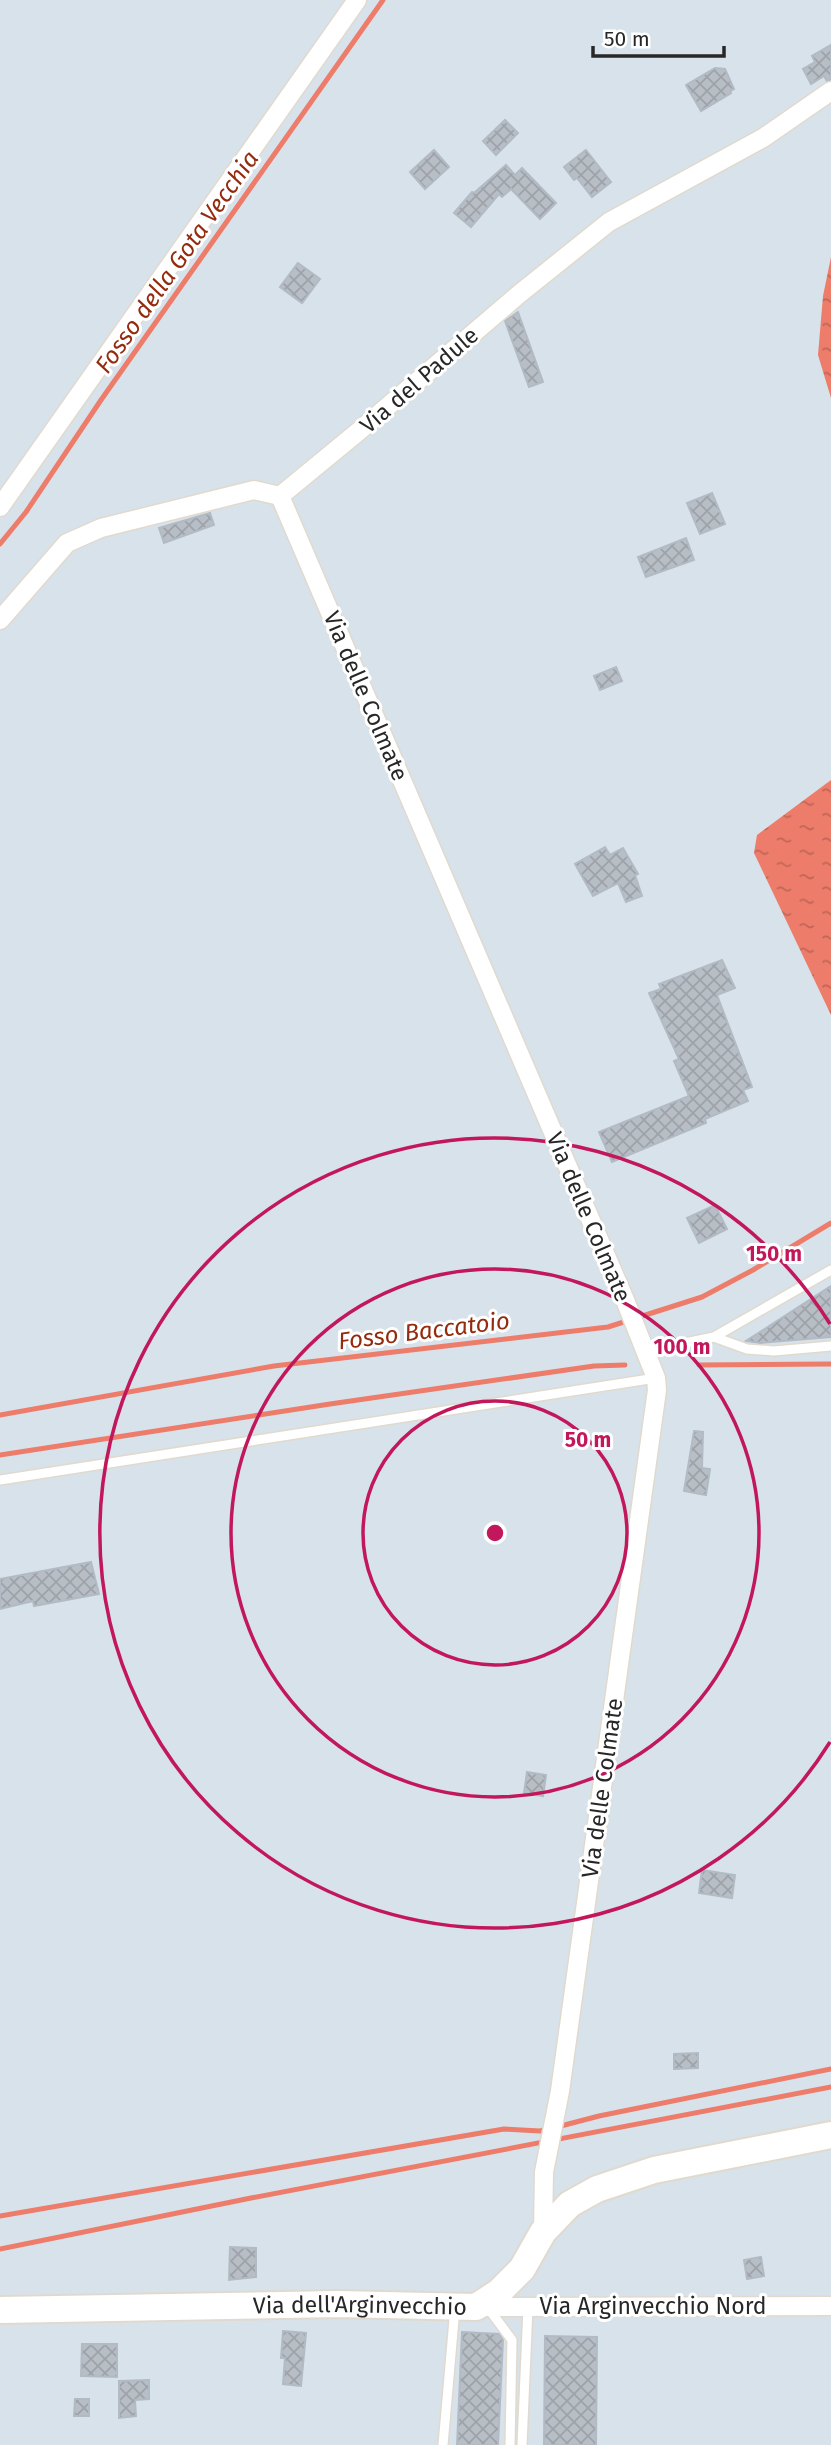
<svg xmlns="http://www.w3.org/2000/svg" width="831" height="2445" font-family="'Fira Sans',sans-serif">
<defs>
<pattern id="water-ripples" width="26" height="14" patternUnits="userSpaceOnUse" patternTransform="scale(1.75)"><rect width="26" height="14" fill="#ed7c6a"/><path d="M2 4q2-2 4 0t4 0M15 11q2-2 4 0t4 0" fill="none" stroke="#c06657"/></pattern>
<pattern id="building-cross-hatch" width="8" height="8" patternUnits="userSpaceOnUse" patternTransform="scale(1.75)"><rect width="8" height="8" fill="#b8bec5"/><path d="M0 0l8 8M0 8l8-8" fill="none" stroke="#9ea3a9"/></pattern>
</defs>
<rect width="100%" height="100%" fill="#d8e2ea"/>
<!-- water -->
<g fill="url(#water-ripples)">
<path d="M831,257V398L818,355L823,296Z"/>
<path d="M831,780V1015L754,853L757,835Z"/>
</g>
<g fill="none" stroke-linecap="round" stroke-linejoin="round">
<!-- stream -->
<g stroke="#ed7c6a" stroke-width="5">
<path d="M0,544L26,512L101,400L383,0"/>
<path d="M699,1365L831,1364"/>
<path d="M0,1415L274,1366L608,1327L702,1297L753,1270L831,1223"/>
<path d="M0,1455L330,1404L594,1366L625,1365"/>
<path d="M557,2127L599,2116L831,2069"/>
<path d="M0,2216L504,2129L540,2131L547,2129"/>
<path d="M0,2249L251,2198L831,2087"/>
</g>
</g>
<!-- building -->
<g fill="url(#building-cross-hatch)" stroke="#b2bbc5" stroke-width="2">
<path d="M831,45V80L827,81L824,76L811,84L803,69L815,62L812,56Z"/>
<path d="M715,68L725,69L734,89L730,91L731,93L701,111L686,85Z"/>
<path d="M505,120L518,133L496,155L483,141Z"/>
<path d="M434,150L449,167L425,189L410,172Z"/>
<path d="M586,150L611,182L592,197L577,178L574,180L564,167Z"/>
<path d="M506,165L515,175L522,168L556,203L540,219L511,189L502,197L499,194L471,227L454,213L472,192L474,193Z"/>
<path d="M298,263L320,279L302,303L280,287Z"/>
<path d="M518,312L543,382L529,387L505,321Z"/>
<path d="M712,493L725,524L700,534L687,503Z"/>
<path d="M210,513L214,525L164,543L159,528Z"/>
<path d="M686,538L694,560L646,577L638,557Z"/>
<path d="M616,667L622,681L600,690L594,676Z"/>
<path d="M605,847L610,855L623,848L638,874L635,875L642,896L626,902L618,883L593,896L575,864Z"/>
<path d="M722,960L735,988L717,995L752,1087L743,1090L748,1101L705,1119L706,1123L612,1162L599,1132L689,1096L674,1061L679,1059L649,993L661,989L659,984Z"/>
<path d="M715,1205L727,1229L699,1243L687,1218Z"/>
<path d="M831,1286V1337L760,1343L746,1341Z"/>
<path d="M694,1431L703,1432L702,1468L710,1469L706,1495L684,1491Z"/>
<path d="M91,1562L99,1594L34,1606L33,1601L0,1609V1579Z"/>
<path d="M527,1772L546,1775L543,1796L524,1793Z"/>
<path d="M702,1870L735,1875L732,1898L699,1893Z"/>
<path d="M698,2053V2068L674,2069V2054Z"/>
<path d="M230,2247L256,2248V2277L229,2280Z"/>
<path d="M761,2257L764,2276L747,2279L744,2260Z"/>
<path d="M283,2331L306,2333L301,2386L283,2384L285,2358H281Z"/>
<path d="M462,2332L499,2334L503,2340L498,2445H457Z"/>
<path d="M545,2336L597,2337L596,2445H544Z"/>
<path d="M82,2344H117V2377L81,2376Z"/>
<path d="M149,2380V2399L135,2400L136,2416L119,2418V2381Z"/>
<path d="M75,2399H89V2416H74Z"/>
</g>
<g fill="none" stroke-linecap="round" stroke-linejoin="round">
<!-- service casing -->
<g stroke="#e0dace" stroke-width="12">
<g id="service">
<path d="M714,1337L747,1349L774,1351L831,1346"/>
<path d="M646,1351L714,1337L831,1270"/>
<path d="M0,1480L656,1378"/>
<path d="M488,2308L512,2340L510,2445"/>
<path d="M443,2445L455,2308"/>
<path d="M522,2445L528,2307"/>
</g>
</g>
<!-- minor casing -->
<g stroke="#e0dace" stroke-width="21">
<g id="minor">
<path d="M280,496L625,1300L656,1378L657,1390L560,2091L544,2172L543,2232"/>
<path d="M280,496L359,431L518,295L609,222L763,138L831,91"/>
<path d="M0,507L357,0"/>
<path d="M0,620L67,543L101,528L254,490L280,496"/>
<path d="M476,2307L831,2306"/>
</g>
</g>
<!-- secondary casing -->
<g stroke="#e0dace" stroke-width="30">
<g id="secondary">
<path id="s1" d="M0,2310L338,2304L476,2307L499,2292L522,2269L543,2232L570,2204L597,2189L654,2170L831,2135"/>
</g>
</g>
<!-- service -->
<use href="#service" stroke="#fff" stroke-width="9"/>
<!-- minor -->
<use href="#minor" stroke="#fff" stroke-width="18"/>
<!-- secondary -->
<use href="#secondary" stroke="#fff" stroke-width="26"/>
</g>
<!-- distance rings -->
<g fill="none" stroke="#c2185b" stroke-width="3.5">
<circle cx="495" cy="1533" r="132"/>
<circle cx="495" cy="1533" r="264"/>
<path d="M830 1742A395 395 0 1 1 830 1324"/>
</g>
<g text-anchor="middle" stroke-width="6" stroke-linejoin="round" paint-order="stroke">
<!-- street labels -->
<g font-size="23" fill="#272727" stroke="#fff">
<text transform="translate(419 380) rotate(-41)" y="8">Via del Padule</text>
<text transform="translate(366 696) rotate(67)" y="8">Via delle Colmate</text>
<text transform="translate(589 1217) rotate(67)" y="8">Via delle Colmate</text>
<text transform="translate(602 1788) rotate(-82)" y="8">Via delle Colmate</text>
<text dy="8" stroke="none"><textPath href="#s1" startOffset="360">Via dell'Arginvecchio</textPath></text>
<text x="653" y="2314">Via Arginvecchio Nord</text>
</g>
<!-- water labels -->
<g font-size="24" font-style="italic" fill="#942b0e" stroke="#fff">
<text transform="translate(177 262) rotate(-55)" y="8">Fosso della Gota Vecchia</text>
<text transform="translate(424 1331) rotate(-7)" y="8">Fosso Baccatoio</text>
</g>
</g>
<circle cx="495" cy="1533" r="10" fill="#c2185b" stroke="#fff" stroke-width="3.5"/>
<g font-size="21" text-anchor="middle" font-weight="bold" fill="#c2185b" stroke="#fff" stroke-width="6" stroke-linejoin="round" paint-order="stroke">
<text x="774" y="1261">150 m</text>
<text x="682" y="1354">100 m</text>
<text x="588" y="1447">50 m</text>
</g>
<!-- scale -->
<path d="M593 46v10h131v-10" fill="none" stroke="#272727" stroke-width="3.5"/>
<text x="604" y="46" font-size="21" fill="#272727" stroke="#ffffff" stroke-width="5" paint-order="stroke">50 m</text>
</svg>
